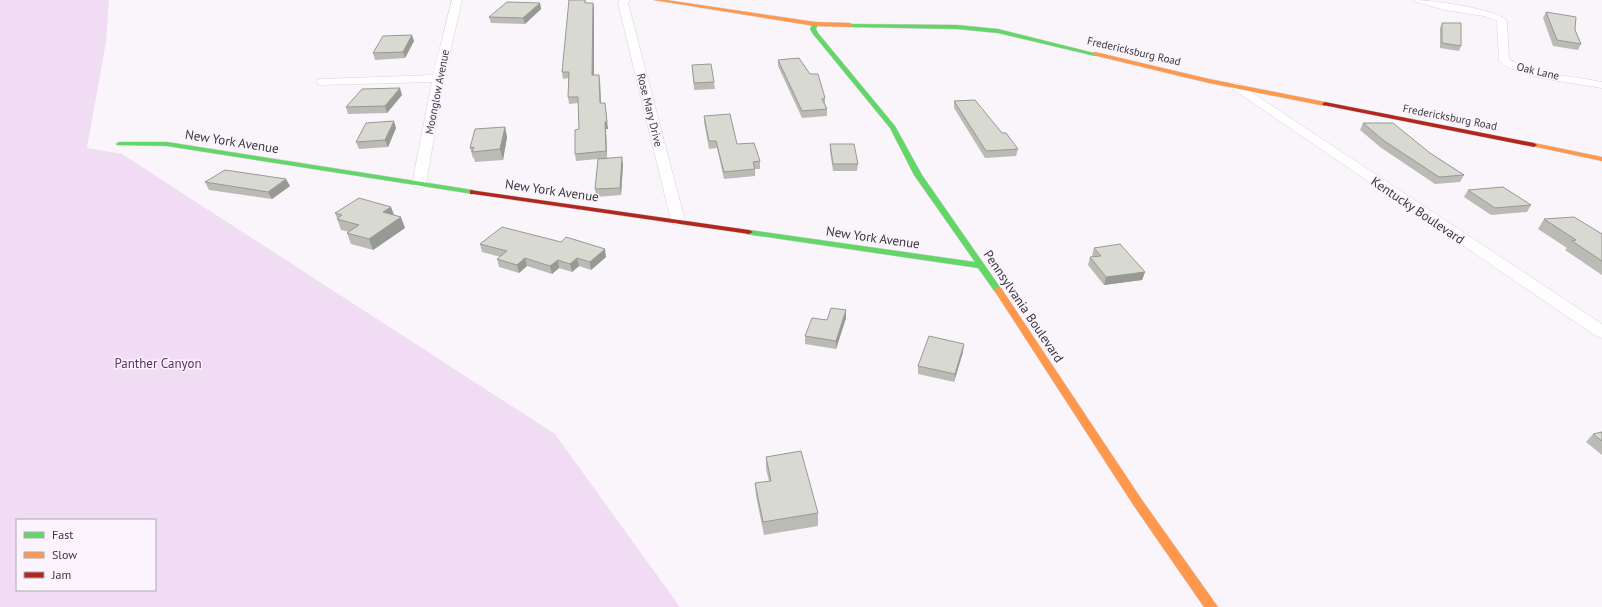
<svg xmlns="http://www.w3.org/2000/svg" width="1602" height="607" font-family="'PT Sans',sans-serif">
<rect width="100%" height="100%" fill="#faf5fb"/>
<!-- green -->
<path fill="#f0ddf4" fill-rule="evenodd" d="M0,0H109L106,42L87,148L122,154L555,434L680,607H0ZM17,520H155V590H17Z"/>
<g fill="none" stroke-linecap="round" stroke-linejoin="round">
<!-- street casing -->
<g stroke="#d7d3d7" stroke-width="1">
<g id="street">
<path d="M452,0H462L444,78L426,184L424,187L419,188L414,187L412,184L432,82L322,85L318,84L316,82L318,80L322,79L433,75Z"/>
<path d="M620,0H630L628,3L685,221L683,224L678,225L673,224L671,221L618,3Z"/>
<path d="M1414,0C1431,0 1498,9 1507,21L1509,59C1533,75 1574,76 1602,82V88C1580,84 1511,77 1499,60L1497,21L1484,16L1445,10L1416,2Z"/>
<path d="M1235,83L1239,84L1602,324V338L1596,336L1231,88L1229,86L1231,84Z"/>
</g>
</g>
<!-- fast casing -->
<g stroke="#d7d3d7" stroke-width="1">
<g id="fast">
<path d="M815,22L818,24L816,29L818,33L895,126L922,175L1002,290L1001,292H995L978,268L746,234L745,232L746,230H749L975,262L914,175L890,128L813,34L810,29L813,23Z"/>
<path d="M848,24L957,25L998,29L1098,54L1095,56L998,33L957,29L850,27L847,25Z"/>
<path d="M119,142H167L473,190L477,192L473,194L167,146L117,145L116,144Z"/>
</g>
</g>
<!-- slow casing -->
<g stroke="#d7d3d7" stroke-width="1">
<g id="slow">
<path d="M654,0H666L815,22L850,23L853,25L850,27L815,26Z"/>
<path d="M1095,52L1209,79L1325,102L1328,104L1325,106L1209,83L1093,55V53Z"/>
<path d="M1534,143L1602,157V161L1532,146V144Z"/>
<path d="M998,287L1001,288L1142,500L1218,607H1204L1134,506L994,290Z"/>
</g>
</g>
<!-- jam casing -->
<g stroke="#d7d3d7" stroke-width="1">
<g id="jam">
<path d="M1325,102L1534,143L1537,145L1534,147L1323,105L1322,104Z"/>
<path d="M470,190L749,230L753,232L749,234L473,194H470Z"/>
</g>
</g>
<!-- street -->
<use href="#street" fill="#fefefe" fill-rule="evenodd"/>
<!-- fast -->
<use href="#fast" fill="#63d668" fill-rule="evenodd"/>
<!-- slow -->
<use href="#slow" fill="#ff974d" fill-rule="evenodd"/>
<!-- jam -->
<use href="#jam" fill="#b3261e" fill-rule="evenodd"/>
</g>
<!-- wall -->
<g fill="#babbb5">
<path d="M585,0L586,3H593L594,9V75L600,81L601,103L608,129H606L607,158L623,165L621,195L596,197L595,189L598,159L576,161L575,154L579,129L578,103L569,104L568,97V78L563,79L562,72Z"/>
<path d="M540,3L541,9L525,24L491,23L489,17Z"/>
<path d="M1546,12L1575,30L1581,44L1578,50L1553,46L1543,18Z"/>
<path d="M1442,23L1461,46L1459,51L1440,48V28Z"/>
<path d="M414,41L405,58L375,60L373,53Z"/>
<path d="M778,60L825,98V104L827,109V116L802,118L778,66Z"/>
<path d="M692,65L714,82L715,89L694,90Z"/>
<path d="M402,95L387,113L348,114L346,107Z"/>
<path d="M954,101L1002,133L1018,149L1016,156L985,158L954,108Z"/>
<path d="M704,116L737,144L760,161V169H755V176L724,179L717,148L709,149L704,122Z"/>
<path d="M1363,123L1430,153L1464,175L1460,182L1435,184L1380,147L1360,130Z"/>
<path d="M505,127L507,137L503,160L475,162L474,158H473L470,148Z"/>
<path d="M396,128L388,147L359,149L356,142Z"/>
<path d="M830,144L858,164L857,171H833L830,151Z"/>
<path d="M205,182L290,186L272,199L209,190Z"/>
<path d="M1468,190L1531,205L1527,212L1491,215L1464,197Z"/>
<path d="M391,207L394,215L405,228L373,250L351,244L347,233L349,232L341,230L335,213Z"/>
<path d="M1544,219L1602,234V275L1565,250L1567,248L1538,229Z"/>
<path d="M480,244L606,257L591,270L579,266L572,272L559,268L552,274L527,266L519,273L499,267L497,259L501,257L482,252Z"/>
<path d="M1094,248L1145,272L1142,280L1104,285L1088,265L1090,257H1093L1092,256Z"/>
<path d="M846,318L836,349L805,344V336L827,320Z"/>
<path d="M963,352L954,382L918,374V366Z"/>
<path d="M1602,432V455L1586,442L1593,434Z"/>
<path d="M766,457L818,513V526L764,535L756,496L755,483L769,481L766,469Z"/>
</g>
<!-- shaded-wall -->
<g fill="#979993">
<path d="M540,3L541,9L525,24L523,18Z"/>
<path d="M593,3L594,9V82L592,75Z"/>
<path d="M412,35L414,41L405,58L403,52Z"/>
<path d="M599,75L600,81L601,110L600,103Z"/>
<path d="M400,88L402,95L387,113L385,106Z"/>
<path d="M606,110L608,129H606L607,158L606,151L605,122Z"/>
<path d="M394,121L396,128L388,147L385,140Z"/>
<path d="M505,127L507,137L503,160L500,149Z"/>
<path d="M622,157L623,165L621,195L620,188Z"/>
<path d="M286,179L290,186L272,199L268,192Z"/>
<path d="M391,207L395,218L383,212Z"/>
<path d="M401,217L405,228L373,250L369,239Z"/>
<path d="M605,249L606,257L591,270L590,262Z"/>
<path d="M525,258L527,266L519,273L517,265Z"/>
<path d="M577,258L579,266L572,272L570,264Z"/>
<path d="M558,260L559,268L552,274L550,266Z"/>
<path d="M1145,272L1142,280L1104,285L1106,277Z"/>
<path d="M846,310V318L836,349V341Z"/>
<path d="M964,344L963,352L954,382L955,374Z"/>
</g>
<!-- building -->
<g fill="#d8dad2" stroke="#979993">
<path d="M569,0H585V3H593L592,75H599L600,103H605L607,122H605L606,151L575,154V130L579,129L578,97H568L569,72H562Z"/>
<path d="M507,2L540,3L523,18L489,17Z"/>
<path d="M1546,12L1576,17L1575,30L1581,44L1557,40Z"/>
<path d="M1442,23H1461V46L1442,43Z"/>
<path d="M412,35L403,52L373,53L383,36Z"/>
<path d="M799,58L810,74H818L825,98L822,99L827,109L802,111L778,60Z"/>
<path d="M711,64L714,82L694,83L692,65Z"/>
<path d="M400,88L385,106L346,107L362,89Z"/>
<path d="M975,100L1002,133H1006L1018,149L986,151L954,101Z"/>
<path d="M730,114L737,144L754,143L760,161L753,162L755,169L724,172L716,141H709L704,116Z"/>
<path d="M394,121L385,140L356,142L366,123Z"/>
<path d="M1363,123H1393L1430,153L1464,175L1439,177L1383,140Z"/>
<path d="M505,127L500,149L472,152L474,147L470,148L475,129Z"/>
<path d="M830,144H854L858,164H833Z"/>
<path d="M622,157L620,188L595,189L598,159Z"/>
<path d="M225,170L286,179L268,192L205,182Z"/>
<path d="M1503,187L1531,205L1495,208L1468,190Z"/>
<path d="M359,198L391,207L383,212L401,217L369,239L347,233L359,225L337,219L342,215L335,213Z"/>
<path d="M1574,217L1602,234V261L1572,241L1576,240L1544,219Z"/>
<path d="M502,227L561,242L566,237L605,249L590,262L577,258L570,264L558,260L550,266L525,258L517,265L497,259L507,251L480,244Z"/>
<path d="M1120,244L1145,272L1106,277L1090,257L1101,256L1094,248Z"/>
<path d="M831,308L846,310L836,341L805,336L812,318L827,320Z"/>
<path d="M929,336L964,344L955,374L918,366Z"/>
<path d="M1602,432V441L1593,434Z"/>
<path d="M801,451L818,513L763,522L755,483L771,481L766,457Z"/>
</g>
<g text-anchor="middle" stroke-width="3" stroke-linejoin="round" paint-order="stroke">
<!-- far-street labels -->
<g font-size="11" fill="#3a373a" stroke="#fbf3fd">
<text transform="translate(1134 51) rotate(13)" y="4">Fredericksburg Road</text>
<text transform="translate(1538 71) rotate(13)" y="4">Oak Lane</text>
<text transform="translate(437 92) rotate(-79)" y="4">Moonglow Avenue</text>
<text transform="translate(650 110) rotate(76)" y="4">Rose Mary Drive</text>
<text transform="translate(1450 117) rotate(11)" y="4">Fredericksburg Road</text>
</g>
<!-- street labels -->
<g font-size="13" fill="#3a373a" stroke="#fbf3fd">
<text transform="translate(232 141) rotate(9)" y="5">New York Avenue</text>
<text transform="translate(552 190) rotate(8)" y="5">New York Avenue</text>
<text transform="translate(1418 210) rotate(34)" y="5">Kentucky Boulevard</text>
<text transform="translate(873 237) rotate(8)" y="5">New York Avenue</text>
<text transform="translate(1024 306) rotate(56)" y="5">Pennsylvania Boulevard</text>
</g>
<!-- park labels -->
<g font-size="13" fill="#5c2e65" stroke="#fbf3fd">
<text x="158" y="368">Panther Canyon</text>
</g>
</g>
<!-- legend -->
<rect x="16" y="519" width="140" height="72" fill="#fbf3fd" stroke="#aea8af"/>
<rect x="24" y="532" width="20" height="6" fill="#63d668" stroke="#aea8af"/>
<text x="52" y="539" font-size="12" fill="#3a373a">Fast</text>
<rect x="24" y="552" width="20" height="6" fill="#ff974d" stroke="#aea8af"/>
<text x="52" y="559" font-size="12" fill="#3a373a">Slow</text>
<rect x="24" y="572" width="20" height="6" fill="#b3261e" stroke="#aea8af"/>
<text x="52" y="579" font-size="12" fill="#3a373a">Jam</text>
</svg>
